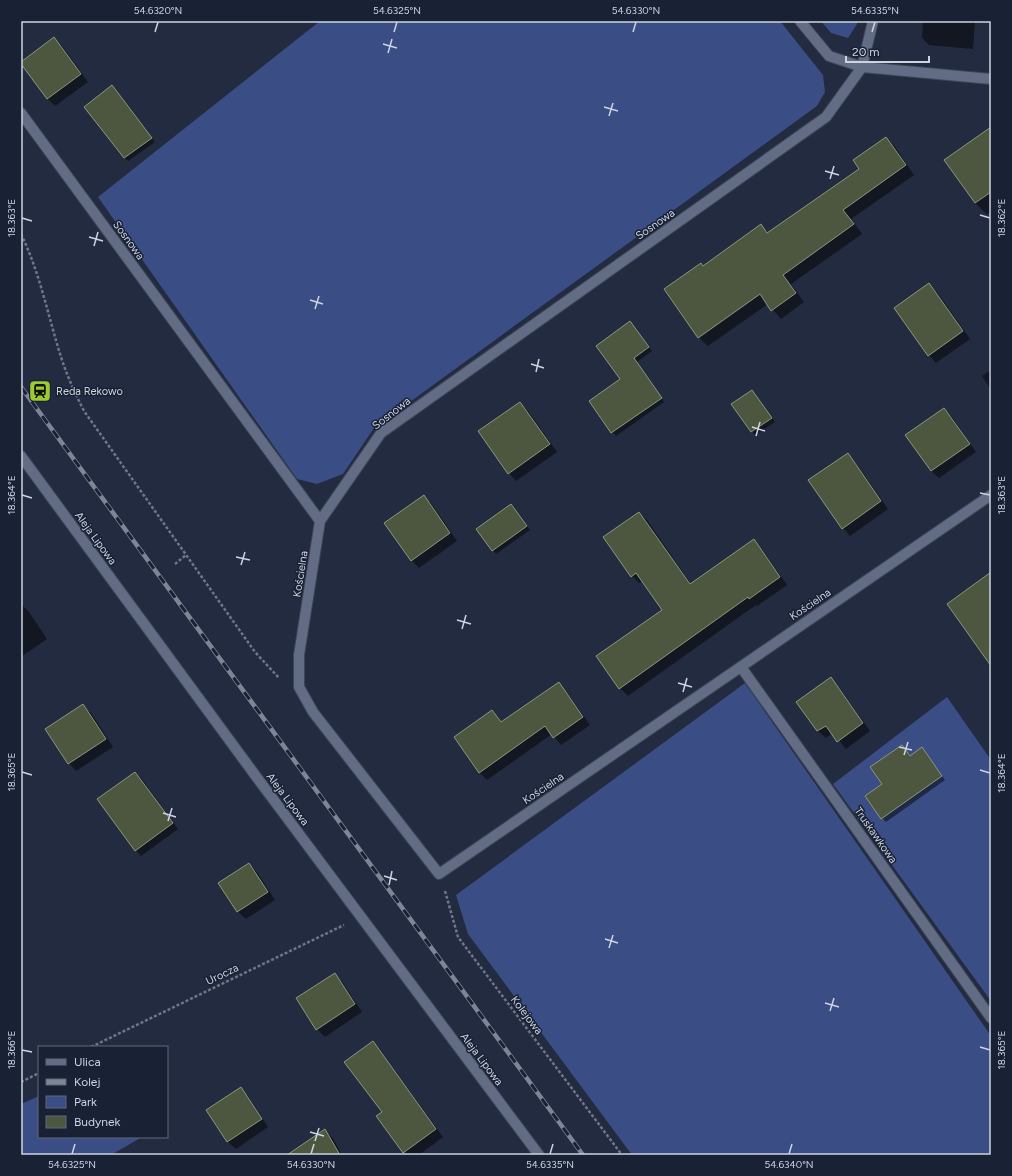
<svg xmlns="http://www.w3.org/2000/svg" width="1012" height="1176" font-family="Figtree,sans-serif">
<rect width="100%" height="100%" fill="#222b40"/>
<!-- green -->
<g fill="#3a4d85">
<path d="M320,21H780L823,75L825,92L817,106L374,428L343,474L317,484L297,479L98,197Z"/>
<path d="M821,21H857V24L848,38L831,33Z"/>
<path d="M745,683L991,1036V1155H632L468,934L456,895Z"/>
<path d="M947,697L991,760V1001L833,784Z"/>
<path d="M39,1096V1137H142L111,1155H21V1104Z"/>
</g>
<!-- shadow -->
<g fill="#0007">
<path d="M153,21H160L156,24Z"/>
<path d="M923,21H975L973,49L929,45L922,38Z"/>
<path d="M54,38L62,46L88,82L55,106L47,98Z"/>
<path d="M115,90L155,142L128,161L125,158Z"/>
<path d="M991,128V211L987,214L975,203Z"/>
<path d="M886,138L895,147L914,175L851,219L862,234L791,284L804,302L781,319L768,304L708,346L699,338L764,292L763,291L699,336V338L665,290L703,267L761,226L769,233L860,169Z"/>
<path d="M929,284L937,292L970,339L936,363L929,355Z"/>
<path d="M630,323L652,351L637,362L664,402L616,436L590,401L621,380Z"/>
<path d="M991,370V390L982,376Z"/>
<path d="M752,391L775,422L755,435L733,405Z"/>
<path d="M520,403L528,411L557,452L516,481L509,473Z"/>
<path d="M944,409L952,417L976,452L939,478L931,471Z"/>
<path d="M847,454L855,462L888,509L850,536L843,528Z"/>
<path d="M423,496L431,503L457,541L419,568L411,560Z"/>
<path d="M511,505L530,530L496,554L493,550Z"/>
<path d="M639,513L647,520L691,584L754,541L761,548L787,585L757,606L756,605L628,696L620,688L597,656L663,610L643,581L639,583L632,576Z"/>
<path d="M21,604L29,612L47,639L21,657Z"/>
<path d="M831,679L838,686L870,731L846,749L833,733L826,738L818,731L798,702Z"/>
<path d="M558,684L566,691L590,725L561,745L552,734L487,780L479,772L492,711L502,723Z"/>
<path d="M83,706L91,713L113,747L76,771L69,763Z"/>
<path d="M902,746L911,757L922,749L945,780L886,822L882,818Z"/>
<path d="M135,773L141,778L178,829L141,856L136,850Z"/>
<path d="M249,864L257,872L275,900L246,919L238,912L220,884Z"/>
<path d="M335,974L342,982L362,1012L325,1037L317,1029Z"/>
<path d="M372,1042L380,1050L443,1137L419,1155H407L378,1117L384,1112Z"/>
<path d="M240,1089L248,1096L268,1127L236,1149L228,1142L207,1110Z"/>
<path d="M325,1130L333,1138L342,1155H289Z"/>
</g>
<!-- building -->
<g fill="#4d573f" stroke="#8c977c">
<path d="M54,37L81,74L47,99L21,64V62Z"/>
<path d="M112,85L152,138L124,158L84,107Z"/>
<path d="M991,127V192L975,203L944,160Z"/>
<path d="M886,137L906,165L843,210L854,224L783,275L796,293L771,311L760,294L698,338L664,289L701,263L703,266L761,224L767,233L859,169L853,160Z"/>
<path d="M929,283L963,331L928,356L894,308Z"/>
<path d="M630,321L649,347L634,358L662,398L611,433L589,401L620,379L596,346Z"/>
<path d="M752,390L772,418L751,432L731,404Z"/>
<path d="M520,402L550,444L508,474L478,431Z"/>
<path d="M944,408L970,444L931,471L905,435Z"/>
<path d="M848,453L881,501L842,529L808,480Z"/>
<path d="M424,495L450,533L411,561L384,523Z"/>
<path d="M511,504L527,526L492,551L476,529Z"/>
<path d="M639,512L690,584L754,539L780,577L749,599L748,597L619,689L596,656L662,610L636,573L631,577L603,537Z"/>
<path d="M991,572V666L947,604Z"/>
<path d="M831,677L863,723L837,742L826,726L817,731L796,702Z"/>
<path d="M559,682L583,717L553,738L545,726L479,773L454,737L492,710L501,722Z"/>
<path d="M83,704L106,739L68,764L45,729Z"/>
<path d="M902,745L910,756L922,747L942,776L881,819L865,796L882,784L870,767Z"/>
<path d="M135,772L173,823L135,851L97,799Z"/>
<path d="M249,863L268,892L237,912L218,883Z"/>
<path d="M335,973L355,1004L316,1030L296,998Z"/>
<path d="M373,1041L436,1129L403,1153L376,1116L382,1112L344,1062Z"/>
<path d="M241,1087L262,1119L227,1142L206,1110Z"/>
<path d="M325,1129L340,1155H287Z"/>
</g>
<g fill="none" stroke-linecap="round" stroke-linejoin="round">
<!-- minor casing -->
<g stroke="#3e4556" stroke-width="12">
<g id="minor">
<path d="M800,21L829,56L862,67L991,79"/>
<path d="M873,21L862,67L826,117L381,433L320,521L299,655V687L313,712L439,874L991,495"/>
<path d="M21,113L320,521"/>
<path d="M21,456L255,775L539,1155"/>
<path d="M741,667L991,1018"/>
</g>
</g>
<!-- path -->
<g stroke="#6e7687" stroke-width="2.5" stroke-dasharray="3 2" stroke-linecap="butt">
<path d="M21,234C40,273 48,316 61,357C67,376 75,393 84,411L255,652L279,678"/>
<path d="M175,564L186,555"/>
<path d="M445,891L458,937L622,1155"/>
<path d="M91,1047L344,925"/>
<path d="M21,1082L39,1073"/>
</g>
<!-- minor -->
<use href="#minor" stroke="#626c85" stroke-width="10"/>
<!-- rail casing -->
<g stroke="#7e8696" stroke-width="4.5">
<path id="rail" d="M21,387L583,1155"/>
</g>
<!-- rail -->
<use href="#rail" stroke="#192135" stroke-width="3" stroke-dasharray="9" stroke-linecap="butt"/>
</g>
<!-- ticks -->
<path fill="none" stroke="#cdd3e0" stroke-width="1.5" d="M155,32L158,22M394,32L397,22M633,32L636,22M872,32L875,22M383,44L397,48M388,53L392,39M604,107L618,111M609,116L613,103M825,171L839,175M830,179L834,166M980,215L990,218M22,218L32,221M89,237L103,241M94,246L98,232M310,300L323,304M315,309L319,296M531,364L544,368M536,372L539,359M752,427L765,431M756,436L760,422M980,493L990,495M22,495L32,498M236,557L250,560M241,565L245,552M457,620L471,624M462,629L466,615M678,683L692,687M683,692L687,678M899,747L912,750M904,755L908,742M980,770L990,773M22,772L32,775M163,813L176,817M168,821L172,808M384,876L397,880M389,885L392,871M605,939L618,943M609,948L613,935M825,1003L839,1007M830,1011L834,998M980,1047L990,1050M22,1050L32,1052M310,1132L324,1136M315,1141L319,1128M72,1154L75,1144M311,1154L314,1144M550,1154L553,1144M789,1154L792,1144"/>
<!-- icons -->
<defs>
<g id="station-square" transform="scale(1.15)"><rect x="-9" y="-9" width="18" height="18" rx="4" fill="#9acb34" stroke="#192135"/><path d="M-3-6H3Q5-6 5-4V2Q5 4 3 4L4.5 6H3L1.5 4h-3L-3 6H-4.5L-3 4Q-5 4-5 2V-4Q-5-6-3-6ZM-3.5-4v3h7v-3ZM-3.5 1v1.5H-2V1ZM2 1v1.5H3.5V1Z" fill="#111"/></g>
</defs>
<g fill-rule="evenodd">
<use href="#station-square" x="40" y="391"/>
</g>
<g text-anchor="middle" stroke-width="3" stroke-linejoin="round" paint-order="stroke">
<!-- street labels -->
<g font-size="11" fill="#cdd3e0" stroke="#192135">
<text transform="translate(655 224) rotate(-35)" y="4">Sosnowa</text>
<text transform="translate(129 240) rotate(54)" y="4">Sosnowa</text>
<text transform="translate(391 413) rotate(-38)" y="4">Sosnowa</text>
<text transform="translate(96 538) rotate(54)" y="4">Aleja Lipowa</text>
<text transform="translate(300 574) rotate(-81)" y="4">Kościelna</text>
<text transform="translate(810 604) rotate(-34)" y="4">Kościelna</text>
<text transform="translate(543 788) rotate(-34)" y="4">Kościelna</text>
<text transform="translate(288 799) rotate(53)" y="4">Aleja Lipowa</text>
<text transform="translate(876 835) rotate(55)" y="4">Truskawkowa</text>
<text transform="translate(222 974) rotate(-26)" y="4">Urocza</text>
<text transform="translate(527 1015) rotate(53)" y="4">Kolejowa</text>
<text transform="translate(482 1059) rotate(53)" y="4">Aleja Lipowa</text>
</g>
<!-- poi labels -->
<g font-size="11" fill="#cdd3e0" stroke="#192135" text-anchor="start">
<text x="56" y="395">Reda Rekowo</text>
</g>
</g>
<!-- border -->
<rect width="1012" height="1176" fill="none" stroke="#192135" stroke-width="44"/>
<!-- legend -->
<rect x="38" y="1046" width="130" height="92" fill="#192135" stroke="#616879"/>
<rect x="46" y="1059" width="20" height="6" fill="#626c85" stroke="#616879"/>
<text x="74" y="1066" font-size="12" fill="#cdd3e0">Ulica</text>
<rect x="46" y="1079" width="20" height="6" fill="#7e8696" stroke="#616879"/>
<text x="74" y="1086" font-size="12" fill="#cdd3e0">Kolej</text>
<rect x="46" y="1096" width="20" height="12" fill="#3a4d85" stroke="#616879"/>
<text x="74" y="1106" font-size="12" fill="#cdd3e0">Park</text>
<rect x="46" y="1116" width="20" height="12" fill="#4d573f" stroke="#616879"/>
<text x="74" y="1126" font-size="12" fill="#cdd3e0">Budynek</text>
<!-- scale -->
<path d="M846 56v6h83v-6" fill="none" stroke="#cdd3e0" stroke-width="2"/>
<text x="852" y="56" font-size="12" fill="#cdd3e0" stroke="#192135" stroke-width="3" paint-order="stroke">20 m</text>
<rect x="22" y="22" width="968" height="1132" fill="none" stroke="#cdd3e0" stroke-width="1.5"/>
<g font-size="10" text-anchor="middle" fill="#cdd3e0">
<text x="158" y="14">54.6320°N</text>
<text x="397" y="14">54.6325°N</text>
<text x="636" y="14">54.6330°N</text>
<text x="875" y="14">54.6335°N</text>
<text transform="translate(11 218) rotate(-90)" y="4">18.363°E</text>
<text transform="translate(1001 218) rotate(-90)" y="4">18.362°E</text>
<text transform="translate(11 495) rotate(-90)" y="4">18.364°E</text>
<text transform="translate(1001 495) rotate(-90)" y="4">18.363°E</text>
<text transform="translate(11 772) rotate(-90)" y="4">18.365°E</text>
<text transform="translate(1001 773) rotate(-90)" y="4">18.364°E</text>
<text transform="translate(11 1050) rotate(-90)" y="4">18.366°E</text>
<text transform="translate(1001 1050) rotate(-90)" y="4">18.365°E</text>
<text x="72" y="1168">54.6325°N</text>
<text x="311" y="1168">54.6330°N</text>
<text x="550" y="1168">54.6335°N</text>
<text x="789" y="1168">54.6340°N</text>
</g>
</svg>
